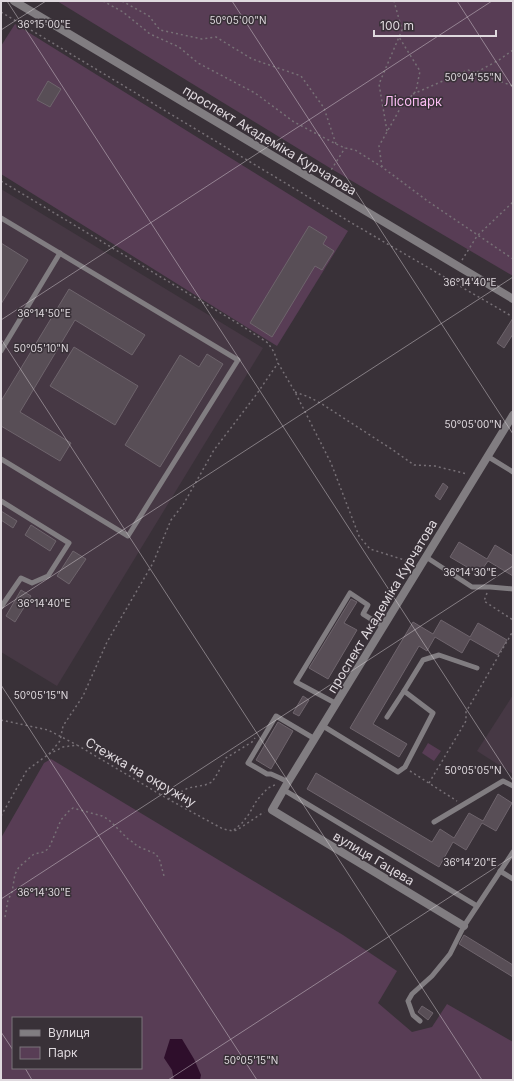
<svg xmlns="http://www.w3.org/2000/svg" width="514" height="1081" font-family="Inter,sans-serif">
<rect width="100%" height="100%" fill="#393138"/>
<!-- built -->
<g fill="#463844">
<path d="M1,189L263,348L57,686L1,652Z"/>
<path d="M513,695V774L477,751Z"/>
</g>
<!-- green -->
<g fill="#583d55" fill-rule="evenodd">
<path d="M57,1H513V276L330,168Z"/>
<path d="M15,24L348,231L277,346L1,174V46Z"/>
<path d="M428,743L441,751L434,761L422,753Z"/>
<path d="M51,759L343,935L397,971L378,1003L412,1032L432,1027L447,1004L513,1042V1080H1V838L44,763ZM13,1018H141V1068H13Z"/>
</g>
<!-- water -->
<path fill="#2e0e2b" d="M170,1039H182L194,1059L201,1075L200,1080H174L172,1070L164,1058Z"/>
<!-- building -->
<g fill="#584e56" stroke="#6e646c">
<path d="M48,81L61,89L50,107L37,100Z"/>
<path d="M309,226L327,237L323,244L334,251L322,270L315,266L272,337L250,323Z"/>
<path d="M1,243L28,260L1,304Z"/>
<path d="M69,289L145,335L132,355L75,320L20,412L71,443L60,461L1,426V401Z"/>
<path d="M513,318V334L504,348L497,343Z"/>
<path d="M74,347L138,386L115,425L50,386Z"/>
<path d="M207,354L223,364L160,467L125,445L180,355L199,367Z"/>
<path d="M443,483L448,487L440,500L435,496Z"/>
<path d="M1,511L17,521L13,528L1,520Z"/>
<path d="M31,525L56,541L50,551L25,535Z"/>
<path d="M459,542L487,559L495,545L513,556V576L488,561L479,574L450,557Z"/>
<path d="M73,551L86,559L69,584L57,576Z"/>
<path d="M21,590L31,596L15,622L6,616Z"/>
<path d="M351,599L357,602L344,623L357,630L328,679L309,668Z"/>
<path d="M441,620L470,637L478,623L507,640L498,655L470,639L462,653L435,637L427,651L419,646L373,724L407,744L399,757L350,728L413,622L433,634Z"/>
<path d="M303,696L309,700L299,716L293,713Z"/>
<path d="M278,722L293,731L271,769L256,760Z"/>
<path d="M316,773L432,842L440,829L454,838L469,813L483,821L498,794L512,803L496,831L482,823L466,850L453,842L439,867L307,789Z"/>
<path d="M464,935L513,965V977L459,944Z"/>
<path d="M422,1006L433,1013L428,1020L418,1012Z"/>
</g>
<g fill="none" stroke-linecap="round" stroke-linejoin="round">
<!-- path -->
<g stroke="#777076" stroke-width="1.5" stroke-dasharray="2 3" stroke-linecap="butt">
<path d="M103,1L123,12L150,34L179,47L198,63L255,93L294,122L336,144L345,148L355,150L382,167L429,202L513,259"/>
<path d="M122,1L149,16L160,30L202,39L216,37L252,59L301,76L324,108L336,144"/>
<path d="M1,12L355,225L513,317"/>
<path d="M477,72L499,60L513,50"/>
<path d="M413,94L468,70L513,86"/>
<path d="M387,131L379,84L402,30L394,1"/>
<path d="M382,167L379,146L401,107L416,91L420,71L399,37"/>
<path d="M326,178L345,148"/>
<path d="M1,181L239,324L268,343L274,352L278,363L295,392L331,463L359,536L370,549L414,563"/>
<path d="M462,260L477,236L513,202"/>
<path d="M295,392L309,397L322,404L393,450L414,465L435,466L467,474"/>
<path d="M487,593L484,601L513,620"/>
<path d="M1,720L48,730L77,745"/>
<path d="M49,754L60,741L63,726L83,696L107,642L153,563L171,520L183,505L214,450L256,395L278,363"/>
<path d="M410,771L457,801"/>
<path d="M429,783L466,721V712L513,631"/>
<path d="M168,799L188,788L205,785L212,782L216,776L226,758L252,742L255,738"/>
<path d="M1,816L27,770L49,754L63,747L77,745L168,799L223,829L233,831L237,830L264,812"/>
<path d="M234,830L242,823L249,814L257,800L268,788L277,784"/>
<path d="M5,917L8,900L12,892L15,874L19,867L34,854L44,852L49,848L61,820L69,811L73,808L102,816L109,820L128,839L134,843L137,846L156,854L160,861L164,876"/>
</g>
<!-- service -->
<g stroke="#817d81" stroke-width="5">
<path d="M1,218L238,360L128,536L1,459"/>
<path d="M1,351L60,253"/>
<path d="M487,456L513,472"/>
<path d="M1,501L69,543L48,576L32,583L21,578L1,607"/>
<path d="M426,557L472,587H490L513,589"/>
<path d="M404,691L423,660L439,655L477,668"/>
<path d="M337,704L296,682L350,593L368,605L363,614L384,627"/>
<path d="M323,726L398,772L405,767L433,713L404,691L387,717"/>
<path d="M288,782L280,778L271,774H267L248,763L276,716L315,739"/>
<path d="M284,790L477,906"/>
<path d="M434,822L503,781L513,786"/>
<path d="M500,871L513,879"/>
<path d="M420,1021L413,1015L408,1001L412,994L432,976L450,954L464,926L513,852"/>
</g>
<!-- minor -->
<g stroke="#817d81" stroke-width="8">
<path d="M14,1L513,299"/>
<path d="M464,926L272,810L288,782L513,415"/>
</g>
</g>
<!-- ticks -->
<path fill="none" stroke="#dfd9de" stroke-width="1" stroke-opacity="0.45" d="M7,1L513,781M232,1L513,434M457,1L513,88M1,30L46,1M1,320L492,1M1,339L482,1080M1,609L513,277M1,685L257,1080M1,899L513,566M1,1032L13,1050M25,1068L32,1080M168,1080L513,856"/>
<g text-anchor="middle" stroke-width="3" stroke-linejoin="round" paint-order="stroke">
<!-- park labels -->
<g font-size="13" fill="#fbbdf3" stroke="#393138">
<text x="413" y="106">Лісопарк</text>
</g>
<!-- street labels -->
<g font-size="13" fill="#dfd9de" stroke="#393138">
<text transform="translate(270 140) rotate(31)" y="5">проспект Академіка Курчатова</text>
<text transform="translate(382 606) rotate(-59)" y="5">проспект Академіка Курчатова</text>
<text transform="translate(141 772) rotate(30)" y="5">Стежка на окружну</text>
<text transform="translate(374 858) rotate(31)" y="5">вулиця Гацева</text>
</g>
</g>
<g font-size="10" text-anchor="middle" fill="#dfd9de" stroke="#393138" stroke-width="3" stroke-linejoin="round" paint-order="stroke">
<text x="238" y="24">50°05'00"N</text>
<text x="44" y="28">36°15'00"E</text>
<text x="473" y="81">50°04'55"N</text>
<text x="470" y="286">36°14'40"E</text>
<text x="44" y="317">36°14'50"E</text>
<text x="41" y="352">50°05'10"N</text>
<text x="473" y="428">50°05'00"N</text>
<text x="470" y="576">36°14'30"E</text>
<text x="44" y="607">36°14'40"E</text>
<text x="41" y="699">50°05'15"N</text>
<text x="473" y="774">50°05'05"N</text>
<text x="470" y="866">36°14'20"E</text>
<text x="44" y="896">36°14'30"E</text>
<text x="251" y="1064">50°05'15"N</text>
</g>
<!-- border -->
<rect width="514" height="1081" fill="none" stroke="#dfd9de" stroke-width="4"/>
<!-- legend -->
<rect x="12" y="1017" width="130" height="52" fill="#393138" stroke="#7b747a"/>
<rect x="20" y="1030" width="20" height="6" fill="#817d81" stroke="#7b747a"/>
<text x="48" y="1037" font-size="12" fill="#dfd9de">Вулиця</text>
<rect x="20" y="1047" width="20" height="12" fill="#583d55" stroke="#7b747a"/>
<text x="48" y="1057" font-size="12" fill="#dfd9de">Парк</text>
<!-- scale -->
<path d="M374 30v6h122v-6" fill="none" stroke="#dfd9de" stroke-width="2"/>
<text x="380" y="30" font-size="12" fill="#dfd9de" stroke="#393138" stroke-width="3" paint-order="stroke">100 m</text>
</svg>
